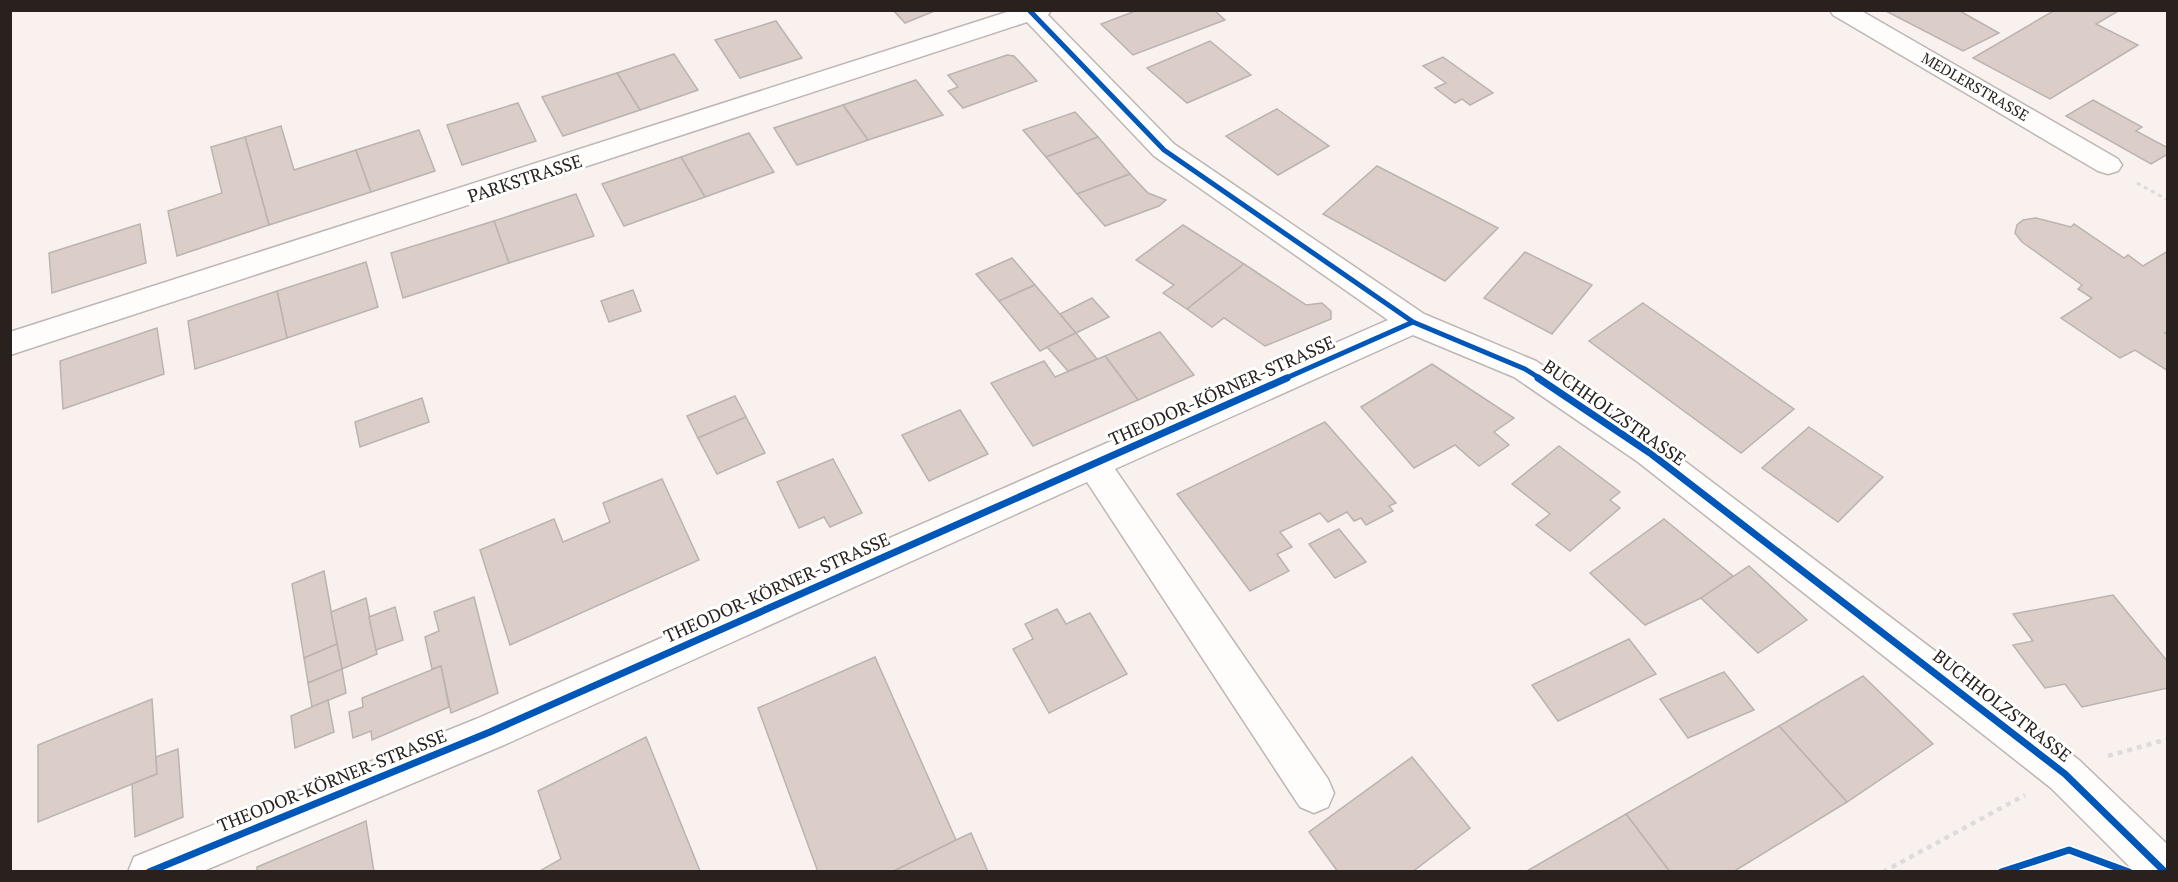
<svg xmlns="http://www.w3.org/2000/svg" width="2178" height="882" font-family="'PT Serif',serif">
<rect width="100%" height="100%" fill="#f9f1ee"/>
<!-- building -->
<g fill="#dbcec9" stroke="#bab3b0" stroke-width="1.5">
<path d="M893,10H937L905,23Z"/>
<path d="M1138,10H1214L1225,20L1133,55L1101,24Z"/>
<path d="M1958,10L1999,33L1963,51L1886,11Z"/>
<path d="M2055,10H2120L2096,24L2138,45L2050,99L1973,58Z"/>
<path d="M776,21L802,58L740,78L715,40Z"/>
<path d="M1210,41L1251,75L1187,103L1147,68Z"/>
<path d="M674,54L698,90L640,110L617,73Z"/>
<path d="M1007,55L1014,56L1037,81L963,108L948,91L958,87L948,75Z"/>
<path d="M1443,57L1493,93L1470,105L1462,99L1455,103L1435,88L1446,83L1423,66Z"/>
<path d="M617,73L640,110L563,136L542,97Z"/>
<path d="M916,80L943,115L868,140L843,105Z"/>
<path d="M2093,100L2142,127L2136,131L2168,148V154L2151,164L2066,116Z"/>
<path d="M518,103L536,141L462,165L447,125Z"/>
<path d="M843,105L868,140L797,165L774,128Z"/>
<path d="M1277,109L1329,146L1278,175L1226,136Z"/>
<path d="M1075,112L1098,137L1046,157L1023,130Z"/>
<path d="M281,126L294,170L356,150L371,192L269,225L245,137Z"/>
<path d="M419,130L435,171L371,192L356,150Z"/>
<path d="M749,133L774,172L705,197L681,157Z"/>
<path d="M245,137L269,225L177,256L168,211L222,193L211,147Z"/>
<path d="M1098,137L1130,174L1077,194L1046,157Z"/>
<path d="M681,157L705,197L624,226L602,184Z"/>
<path d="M1377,166L1498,228L1445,281L1323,214Z"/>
<path d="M1130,174L1148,193L1166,200L1159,206L1105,226L1077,194Z"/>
<path d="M576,194L594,236L509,263L494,221Z"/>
<path d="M2036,218L2071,227L2074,224L2124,258L2128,255L2143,266L2168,251V331L2165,333L2168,335V371L2135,350L2120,358L2061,318L2092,298L2078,289L2082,285L2022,242L2015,233L2017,225L2023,220Z"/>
<path d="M494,221L509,263L403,298L391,253Z"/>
<path d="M140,224L146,263L52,293L49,253Z"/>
<path d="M1183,225L1244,264L1187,309L1163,293L1174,285L1136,260Z"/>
<path d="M1525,252L1592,285L1552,334L1484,298Z"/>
<path d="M1012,258L1035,285L999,301L976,274Z"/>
<path d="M366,262L378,307L287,338L277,291Z"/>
<path d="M1244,264L1306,305L1322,303L1331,311V319L1265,346L1224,318L1212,327L1187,309Z"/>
<path d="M1035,285L1076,333L1040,351L999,301Z"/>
<path d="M633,290L641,311L609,322L601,301Z"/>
<path d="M277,291L287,338L195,369L188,321Z"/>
<path d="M1092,298L1109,317L1076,333L1060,314Z"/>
<path d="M1643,303L1794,409L1741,453L1589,341Z"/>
<path d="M157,328L164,374L63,409L60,361Z"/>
<path d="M1160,332L1194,375L1138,400L1105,356Z"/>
<path d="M1076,333L1097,359L1068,371L1047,347Z"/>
<path d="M1105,356L1138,400L1033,446L991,383L1044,361L1055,377Z"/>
<path d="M1432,364L1514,418L1494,432L1509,445L1479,466L1455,445L1414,468L1361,407Z"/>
<path d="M735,396L746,417L698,438L687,416Z"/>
<path d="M422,398L429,422L360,447L355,422Z"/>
<path d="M960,410L988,454L929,481L902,435Z"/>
<path d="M746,417L765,453L717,474L698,438Z"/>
<path d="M1325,422L1396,503L1389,506L1393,511L1366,525L1361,518L1354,521L1347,512L1328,522L1320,513L1280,532L1292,547L1277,554L1289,571L1250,591L1177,494Z"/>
<path d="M1809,427L1883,477L1838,522L1762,468Z"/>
<path d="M1559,446L1620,492L1610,500L1620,508L1570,551L1536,525L1550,514L1512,484Z"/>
<path d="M833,459L862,513L830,527L824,517L799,528L777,482Z"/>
<path d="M662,479L699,560L510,645L480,550L554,519L563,542L610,522L603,503Z"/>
<path d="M1664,519L1733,576L1701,598L1645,625L1590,573Z"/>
<path d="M1339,529L1366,562L1335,578L1309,544Z"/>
<path d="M1749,566L1807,620L1758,653L1701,598Z"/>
<path d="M324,571L337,644L304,658L292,584Z"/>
<path d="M2113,595L2168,662V688L2082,707L2065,684L2045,688L2013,645L2033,641L2013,614Z"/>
<path d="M474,597L498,693L451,713L441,666L432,669L425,637L439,631L434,612Z"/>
<path d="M366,598L377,654L342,669L331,612Z"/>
<path d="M395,607L403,640L376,650L369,617Z"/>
<path d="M1057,609L1066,624L1090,613L1127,674L1049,713L1013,649L1033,639L1025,624Z"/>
<path d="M1629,639L1656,674L1558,721L1532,685Z"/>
<path d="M337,644L342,669L308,683L304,658Z"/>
<path d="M875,657L956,840L892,872H818L758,708Z"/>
<path d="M441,666L449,707L372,740L371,731L353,738L349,712L363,707L362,698Z"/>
<path d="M342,669L346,693L312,707L308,683Z"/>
<path d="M1724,672L1754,710L1688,738L1660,699Z"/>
<path d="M1863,676L1933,744L1847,802L1779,726Z"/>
<path d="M152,699L157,774L38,822V745Z"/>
<path d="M328,700L334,732L295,748L291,716Z"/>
<path d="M1779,726L1847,802L1733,872H1670L1626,814Z"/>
<path d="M646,737L700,871L538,872L561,859L538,791Z"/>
<path d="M178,749L183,817L135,837L132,784L157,774L156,757Z"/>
<path d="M1412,757L1470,828L1412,872H1338L1309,832Z"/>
<path d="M1626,814L1670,872H1525Z"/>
<path d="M366,821L374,872H257V867Z"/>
<path d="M971,833L988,872H892L956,840Z"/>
</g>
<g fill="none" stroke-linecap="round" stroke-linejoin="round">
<!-- minor casing -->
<g stroke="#beb6b4" stroke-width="3">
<g id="minor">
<path d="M1013,10H1051L1048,15L1174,144L1424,314L1536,361L1662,444L2079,760L2168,845V872H2135L2051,788L1638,462L1514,377L1413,335L1115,469L1328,779L1334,793L1328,807L1314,813L1300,807L1087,482L504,745L201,872H128L134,857L476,719L1388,320L1154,156L1027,22L10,355V332Z"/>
<path d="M1830,10H1860L2118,159L2122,165L2118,171L2108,174L2098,171L1833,15Z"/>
</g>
</g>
<!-- path-far1 -->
<path stroke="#dedcda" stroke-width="3" stroke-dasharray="4 4" stroke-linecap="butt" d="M2137,183L2168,200"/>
<!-- path -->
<g stroke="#dedcda" stroke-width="4.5" stroke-dasharray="5 5" stroke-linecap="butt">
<path d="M2108,756L2168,739"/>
<path d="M1883,872L2025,795"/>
</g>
<!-- minor -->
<use href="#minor" fill="#fefdfc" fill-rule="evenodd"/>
<!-- cycleway-far1 casing -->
<g stroke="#fff" stroke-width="8">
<g id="cycleway-far1">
<path d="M1029,10L1164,150L1413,322L1525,369L1541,379"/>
<path d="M1284,379L1413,322"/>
</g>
</g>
<!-- cycleway casing -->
<g stroke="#fff" stroke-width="10">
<g id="cycleway">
<path d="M1538,378L1650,453L2065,774L2165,872"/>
<path d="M149,872L490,732L1287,378"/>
<path d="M2001,872L2069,850L2129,872"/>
</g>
</g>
<!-- cycleway-far1 -->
<use href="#cycleway-far1" stroke="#0057b8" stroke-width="5"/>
<!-- cycleway -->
<use href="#cycleway" stroke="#0057b8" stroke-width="7"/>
</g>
<g text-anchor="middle" stroke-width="6" stroke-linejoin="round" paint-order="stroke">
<!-- far-street labels -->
<g font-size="15" fill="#29211e" stroke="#fff">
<text transform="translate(1975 87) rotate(30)" y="5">MEDLERSTRASSE</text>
</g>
<!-- street labels -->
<g font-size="18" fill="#29211e" stroke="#fff">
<text transform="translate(525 179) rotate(-18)" y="6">PARKSTRASSE</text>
<text transform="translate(1222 391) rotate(-24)" y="6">THEODOR-KÖRNER-STRASSE</text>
<text transform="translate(1614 413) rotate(35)" y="6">BUCHHOLZSTRASSE</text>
<text transform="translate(777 588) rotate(-24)" y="6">THEODOR-KÖRNER-STRASSE</text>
<text transform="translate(2002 706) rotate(38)" y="6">BUCHHOLZSTRASSE</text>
<text transform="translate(332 781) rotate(-22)" y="6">THEODOR-KÖRNER-STRASSE</text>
</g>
</g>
<!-- border -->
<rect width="2178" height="882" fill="none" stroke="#29211e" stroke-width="24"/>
</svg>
